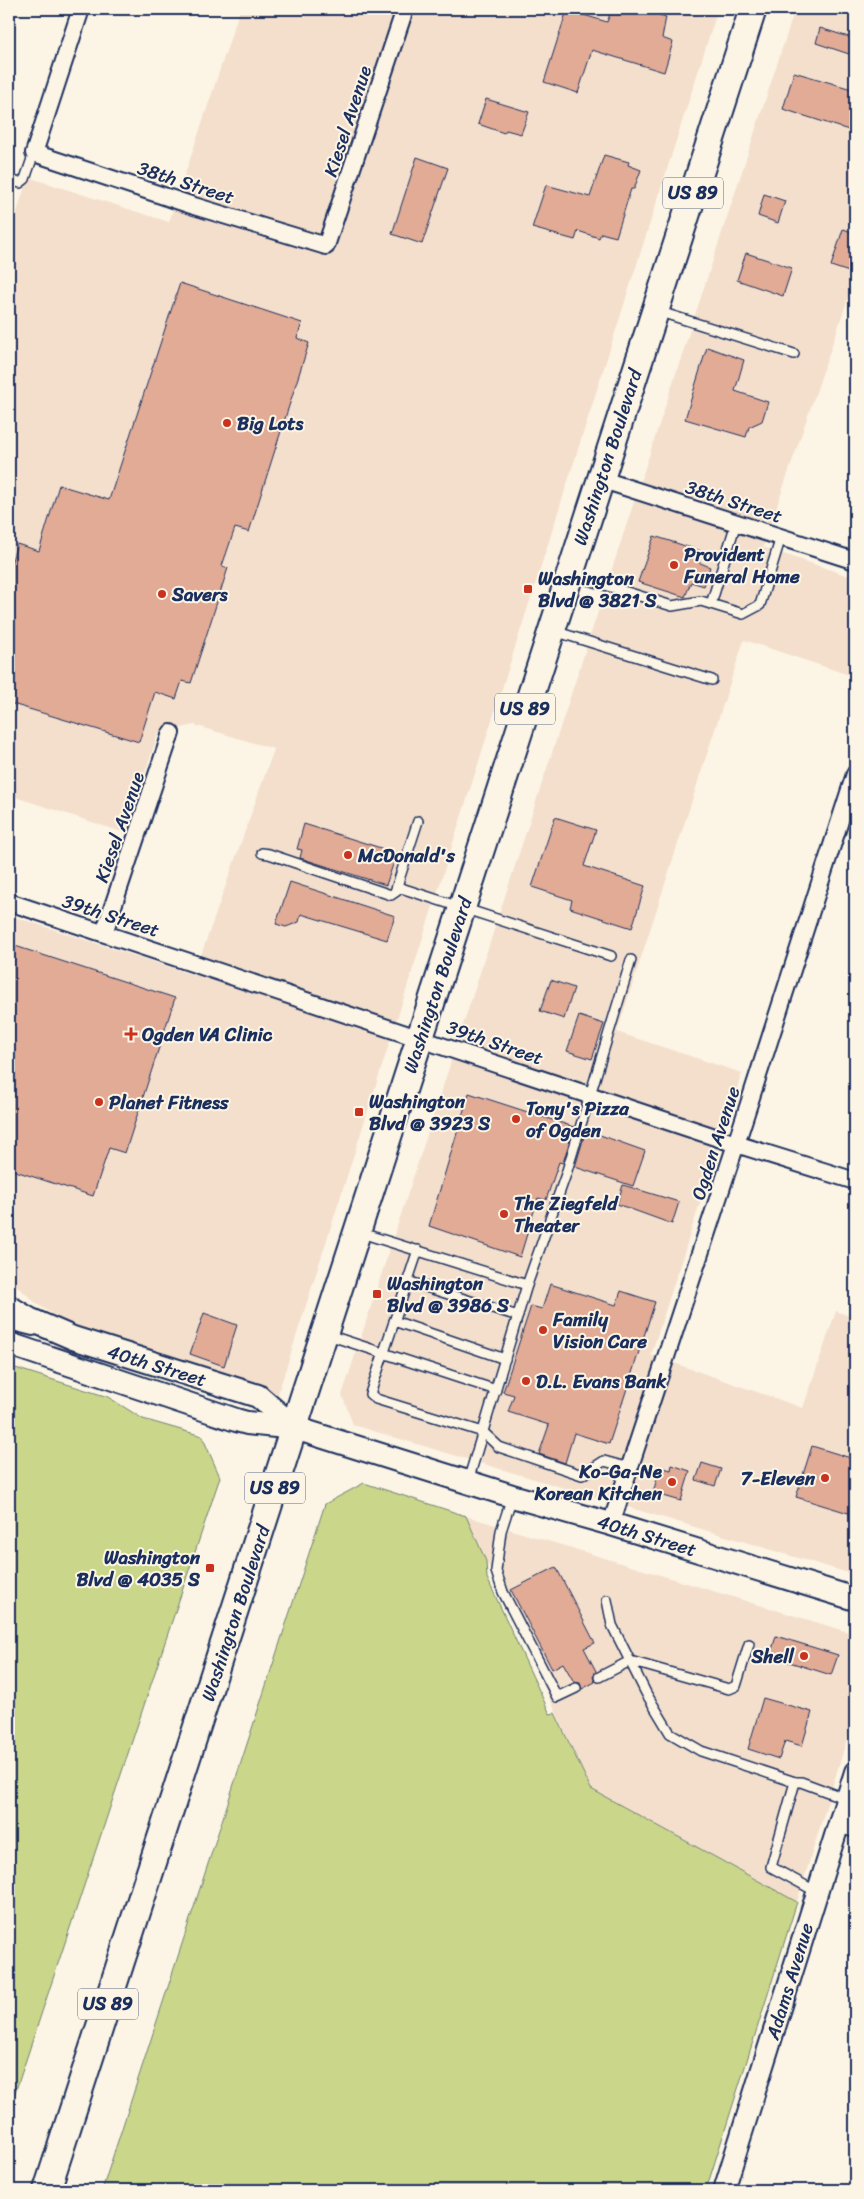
<svg xmlns="http://www.w3.org/2000/svg" width="864" height="2199" font-family="Sriracha,sans-serif">
<rect width="100%" height="100%" fill="#fcf5e5"/>
<filter id="ink" filterUnits="userSpaceOnUse"><feTurbulence type="fractalNoise" baseFrequency=".02" numOctaves="2"/><feDisplacementMap in="SourceGraphic" scale="10" xChannelSelector="R" yChannelSelector="G"/><feConvolveMatrix kernelMatrix="1 2 1 2 8 2 1 2 1" color-interpolation-filters="sRGB"/></filter>
<g filter="url(#ink)">
<!-- built -->
<g fill="#f4dfcd">
<path d="M240,9H718L276,1400L62,1320L38,1305L9,1279V915L194,975L274,749L194,725L158,734L125,833L9,795V237L28,177L169,222Z"/>
<path d="M795,9H855V278L763,547L855,578V677L744,640L617,1032L742,1073L651,1355L803,1408L836,1311L855,1318V1575L353,1425L342,1395Z"/>
<path d="M466,1516L855,1634V1713L797,1902L591,1789Z"/>
</g>
<!-- green -->
<g fill="#cad68a" stroke="#728274">
<path d="M9,1366L108,1397L143,1419L202,1436L220,1477L9,2111Z"/>
<path d="M364,1483L466,1516L486,1561L487,1578L550,1714L555,1713L591,1789L797,1902L706,2190H102L325,1504Z"/>
</g>
<!-- building -->
<g fill="#e1ab96" stroke="#1b2f5e">
<path d="M612,9H640L666,17L662,38L673,42L664,72L592,50L578,93L544,82L567,10L607,22Z"/>
<path d="M820,28L855,39V56L816,43Z"/>
<path d="M794,72L855,90V132L783,109Z"/>
<path d="M486,99L529,112L521,134L506,130L504,133L478,124Z"/>
<path d="M604,155L629,162L628,165L641,170L634,189H631L616,237L601,233L599,238L578,231L575,240L532,228L546,185L590,197Z"/>
<path d="M417,157L448,168L422,244L392,234Z"/>
<path d="M764,194L785,201L778,223L758,216Z"/>
<path d="M843,229L855,233V250L849,272L831,266Z"/>
<path d="M746,253L792,268L783,296L737,280Z"/>
<path d="M180,283L302,323L297,338L309,343L249,532L235,528L222,566L228,568L191,683L182,681L176,699L155,692L139,742L9,703V570L17,544L39,551L59,485L109,500Z"/>
<path d="M707,347L744,360L735,391L768,402L762,421L749,427L746,437L685,419Z"/>
<path d="M654,536L701,551L698,562L710,567L704,586L691,582L685,597L638,582Z"/>
<path d="M555,817L596,830L584,866L645,886L632,928L570,908L572,900L532,887Z"/>
<path d="M304,824L397,853L386,885L300,858L302,850L297,849Z"/>
<path d="M290,882L395,916L387,940L301,914L299,922L286,927L276,924Z"/>
<path d="M9,944L175,998L125,1153L109,1148L93,1196L9,1169Z"/>
<path d="M551,980L574,988L564,1019L540,1011Z"/>
<path d="M579,1016L604,1024L592,1059L567,1051Z"/>
<path d="M469,1093L574,1127L563,1163L559,1162L546,1200L538,1198L520,1257L429,1226Z"/>
<path d="M586,1130L645,1151L633,1186L575,1167Z"/>
<path d="M623,1185L679,1202L672,1224L617,1204Z"/>
<path d="M550,1284L616,1305L621,1291L655,1302L609,1444L574,1433L565,1463L539,1454L549,1425L508,1412L514,1395L503,1392L531,1306L542,1309Z"/>
<path d="M204,1313L237,1325L224,1366L190,1354Z"/>
<path d="M812,1446L854,1459L850,1473H855V1515L796,1497Z"/>
<path d="M702,1463L721,1469L715,1486L696,1480Z"/>
<path d="M672,1465L690,1471L681,1501L653,1493L660,1467L671,1470Z"/>
<path d="M556,1567L595,1643L584,1648L596,1671L593,1676L595,1682L582,1689L580,1683L574,1682L563,1663L552,1669L511,1590Z"/>
<path d="M776,1636L838,1655L831,1675L770,1656Z"/>
<path d="M763,1698L812,1712L802,1746L785,1741L779,1759L748,1749Z"/>
</g>
<g fill="none" stroke-linecap="round" stroke-linejoin="round">
<!-- service casing -->
<g stroke="#1b2f5e" stroke-width="12">
<g id="service">
<path d="M9,180L20,183L25,179L34,153"/>
<path d="M657,311L794,354"/>
<path d="M572,575L672,606L701,601L743,614L760,605L781,537"/>
<path d="M711,604L736,523"/>
<path d="M554,631L712,680"/>
<path d="M262,853L269,854L391,895L401,888L611,956"/>
<path d="M395,892L418,821"/>
<path d="M358,1232L527,1285L468,1481"/>
<path d="M418,1250L370,1394L376,1399L483,1432L499,1447L582,1475L604,1461L630,1468"/>
<path d="M407,1281L518,1316"/>
<path d="M527,1285L566,1174L631,960"/>
<path d="M394,1321L505,1359"/>
<path d="M325,1334L496,1390"/>
<path d="M512,1497L501,1531L496,1571L503,1592L557,1697L576,1688"/>
<path d="M607,1600L612,1625L646,1693L670,1733L701,1751L795,1782"/>
<path d="M599,1677L630,1661L729,1689L736,1686L749,1644"/>
<path d="M817,1892L771,1867L795,1782H801L847,1799"/>
</g>
</g>
<!-- minor casing -->
<g stroke="#1b2f5e" stroke-width="20">
<g id="minor">
<path d="M81,9L34,153L194,206L326,246L405,9"/>
<path d="M600,479L855,561"/>
<path d="M9,902L736,1144L855,1181"/>
<path d="M104,933L171,733"/>
<path d="M9,1321L33,1327"/>
<path d="M611,1524L736,1144L855,774"/>
<path d="M839,1824L855,1829"/>
</g>
</g>
<!-- tertiary casing -->
<g stroke="#1b2f5e" stroke-width="24">
<path id="tertiary" d="M724,2190L855,1772"/>
</g>
<!-- secondary casing -->
<g stroke="#1b2f5e" stroke-width="26">
<g id="secondary">
<path d="M9,1307L29,1319L73,1338L258,1396L295,1428"/>
<path d="M9,1344L236,1420L247,1423L295,1428L512,1496L611,1524L855,1599"/>
</g>
</g>
<!-- primary casing -->
<g stroke="#1b2f5e" stroke-width="30">
<path id="primary" d="M47,2190L753,9"/>
</g>
<!-- service -->
<use href="#service" stroke="#fcf5e5" stroke-width="9"/>
<!-- minor -->
<use href="#minor" stroke="#fcf5e5" stroke-width="16"/>
<!-- tertiary -->
<use href="#tertiary" stroke="#fcf5e5" stroke-width="20"/>
<!-- secondary -->
<use href="#secondary" stroke="#fcf5e5" stroke-width="22"/>
<!-- primary -->
<use href="#primary" stroke="#fcf5e5" stroke-width="26"/>
</g>
</g>
<!-- markers -->
<g fill="#c8321e" stroke="#fcf5e5" stroke-width="2">
<circle cx="227" cy="423" r="5"/>
<circle cx="674" cy="565" r="5"/>
<rect x="523" y="584" width="10" height="10" rx="2.5"/>
<circle cx="162" cy="594" r="5"/>
<circle cx="348" cy="855" r="5"/>
<path d="M128.5 1026.5h5v5h5v5h-5v5h-5v-5h-5v-5h5z"/>
<circle cx="99" cy="1102" r="5"/>
<rect x="354" y="1107" width="10" height="10" rx="2.5"/>
<circle cx="516" cy="1119" r="5"/>
<circle cx="504" cy="1214" r="5"/>
<rect x="372" y="1289" width="10" height="10" rx="2.5"/>
<circle cx="543" cy="1330" r="5"/>
<circle cx="526" cy="1381" r="5"/>
<circle cx="825" cy="1478" r="5"/>
<circle cx="672" cy="1482" r="5"/>
<rect x="205" y="1563" width="10" height="10" rx="2.5"/>
<circle cx="804" cy="1656" r="5"/>
</g>
<g text-anchor="middle" stroke-width="4" stroke-linejoin="round" paint-order="stroke">
<!-- shield labels -->
<g fill="#fcf5e5" stroke="#5e6a86" stroke-width="1">
<rect x="663" y="177.5" width="60" height="31" rx="4"/>
<rect x="495" y="693.5" width="60" height="31" rx="4"/>
<rect x="245" y="1472.5" width="60" height="31" rx="4"/>
<rect x="78" y="1988.5" width="60" height="31" rx="4"/>
</g>
<g font-size="18" font-weight="bold" fill="#1b2f5e">
<text x="693" y="199">US 89</text>
<text x="525" y="715">US 89</text>
<text x="275" y="1494">US 89</text>
<text x="108" y="2010">US 89</text>
</g>
<!-- street labels -->
<g font-size="19" fill="#1b2f5e" stroke="#fcf5e5">
<text transform="translate(347 121) rotate(-72)" y="7">Kiesel Avenue</text>
<text transform="translate(186 182) rotate(18)" y="7">38th Street</text>
<text transform="translate(607 457) rotate(-72)" y="7">Washington Boulevard</text>
<text transform="translate(734 501) rotate(18)" y="7">38th Street</text>
<text transform="translate(119 827) rotate(-71)" y="7">Kiesel Avenue</text>
<text transform="translate(111 915) rotate(18)" y="7">39th Street</text>
<text transform="translate(437 985) rotate(-72)" y="7">Washington Boulevard</text>
<text transform="translate(495 1042) rotate(19)" y="7">39th Street</text>
<text transform="translate(715 1143) rotate(-72)" y="7">Ogden Avenue</text>
<text transform="translate(157 1365) rotate(17)" y="7">40th Street</text>
<text transform="translate(647 1535) rotate(17)" y="7">40th Street</text>
<text transform="translate(235 1613) rotate(-72)" y="7">Washington Boulevard</text>
<text transform="translate(789 1981) rotate(-73)" y="7">Adams Avenue</text>
</g>
<!-- poi labels -->
<g font-size="19" font-weight="bold" fill="#1b2f5e" stroke="#fcf5e5" text-anchor="start">
<text x="237" y="430">Big Lots</text>
<text x="684" y="561">Provident<tspan x="684" dy="22">Funeral Home</tspan></text>
<text x="538" y="585">Washington<tspan x="538" dy="22">Blvd @ 3821 S</tspan></text>
<text x="172" y="601">Savers</text>
<text x="358" y="862">McDonald's</text>
<text x="142" y="1041">Ogden VA Clinic</text>
<text x="369" y="1108">Washington<tspan x="369" dy="22">Blvd @ 3923 S</tspan></text>
<text x="109" y="1109">Planet Fitness</text>
<text x="526" y="1115">Tony's Pizza<tspan x="526" dy="22">of Ogden</tspan></text>
<text x="514" y="1210">The Ziegfeld<tspan x="514" dy="22">Theater</tspan></text>
<text x="387" y="1290">Washington<tspan x="387" dy="22">Blvd @ 3986 S</tspan></text>
<text x="553" y="1326">Family<tspan x="553" dy="22">Vision Care</tspan></text>
<text x="536" y="1388">D.L. Evans Bank</text>
<text x="662" y="1478" text-anchor="end">Ko-Ga-Ne<tspan x="662" dy="22">Korean Kitchen</tspan></text>
<text x="815" y="1485" text-anchor="end">7-Eleven</text>
<text x="200" y="1564" text-anchor="end">Washington<tspan x="200" dy="22">Blvd @ 4035 S</tspan></text>
<text x="794" y="1663" text-anchor="end">Shell</text>
</g>
</g>
<!-- margin -->
<rect width="864" height="2199" fill="none" stroke="#fcf5e5" stroke-width="30"/>
<rect x="15" y="15" width="834" height="2169" fill="none" stroke="#1b2f5e" stroke-width="2" filter="url(#ink)"/>
</svg>
